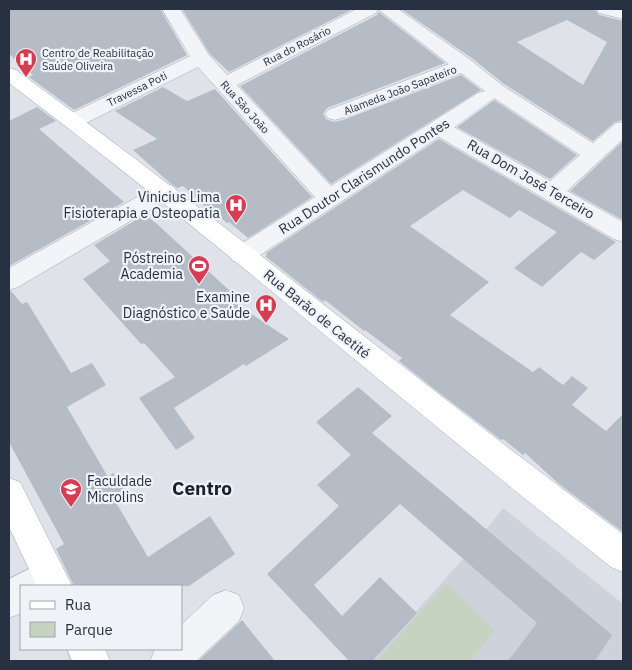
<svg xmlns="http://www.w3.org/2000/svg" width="632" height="670" font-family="'IBM Plex Sans',sans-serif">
<rect width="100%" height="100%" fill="#dfe3e9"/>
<!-- built -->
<path fill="#cdd2db" d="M503,508L623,604V661H372L463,559Z"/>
<!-- green -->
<path fill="#c5d3c0" d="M446,584L495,630L470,661H377Z"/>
<!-- building -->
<g fill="#b6bcc6" fill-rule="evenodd">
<path d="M9,9H160L187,55L74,110L29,77L33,75L9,54Z"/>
<path d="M182,9H353L229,72L210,54Z"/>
<path d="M401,9H594L599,15L623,21V120L615,122L593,141L504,84L473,59ZM567,20L607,42L583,85L517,42Z"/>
<path d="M379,12L445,63L327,108L323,114L326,119L334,122L343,120L461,75L481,90L331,184L240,86L377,15Z"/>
<path d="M163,87L187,101L215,89L312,197L248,238L229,222L227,223L213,211L211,212L183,186L177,188L170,183L133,150L157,139L115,111Z"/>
<path d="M494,100L577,155L550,179L457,127Z"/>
<path d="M37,107L56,121L39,129L124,202L9,266V121Z"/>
<path d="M439,139L616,242L594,260L581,252L542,287L514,268L557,232L519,210L510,218L463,190L410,226L489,282L450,315L533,372L539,367L563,385L572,376L588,388L572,405L606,431L623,414V532L559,484L525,453L523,455L503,439L501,440L433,388L399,361L402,358L365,330L364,331L325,300L323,302L265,256L267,255L266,253Z"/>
<path d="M623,141V220L570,191Z"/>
<path d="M141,217L145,221L149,218L157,224L230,291L223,295L289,339L246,366L244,364L174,408L195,438L176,450L139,398L175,377L144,343L141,344L83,279L110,261L94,245Z"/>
<path d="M11,291L22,304L27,302L71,373L92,363L106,385L67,407L108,477L113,473L127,493L115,501L148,557L210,516L235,554L189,586H74L56,549L64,544L9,442V292Z"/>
<path d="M358,387L392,416L372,433L612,635L595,661H508L537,623L400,504L314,585L342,616L380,577L417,613L372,661H349L267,574L339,506L317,485L351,455L316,422Z"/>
<path d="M242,620L275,661H198L240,622Z"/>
</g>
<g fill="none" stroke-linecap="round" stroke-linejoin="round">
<!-- minor casing -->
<g stroke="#a4aab3" stroke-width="1">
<g id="minor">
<path d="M162,9H180L209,55L227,75L357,9H398L472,61L503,86L593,143L616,123L623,122V139L567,191L623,222V242L614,239L439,137L251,261L242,264L233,261L229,255L233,249L315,197L198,67L80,126L73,127L66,126L63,121L66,116L190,56ZM378,9L449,64L328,110L325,114L328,118L335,120L342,118L461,73L485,91L478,93L331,186L237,85L376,13ZM494,98L580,155L550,181L454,127Z"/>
<path d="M596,9H623V19L599,13Z"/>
<path d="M165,183L173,186L177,191L173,196L18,287L9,290V268L157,186Z"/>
<path d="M49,559L61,564L66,576L62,586H21V613L9,618V579Z"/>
<path d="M226,590L239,595L244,608L239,621L196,661H150L155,649H181V625L213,595Z"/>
</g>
</g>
<!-- major casing -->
<g stroke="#9ea7b5" stroke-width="1">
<g id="major">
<path d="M9,68L16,70C222,220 418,383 623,534V572L611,567C408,408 215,238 9,83Z"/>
<path d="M9,478L20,482L72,586H37L9,527Z"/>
<path d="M67,649H105L110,661H72Z"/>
</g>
</g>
<!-- minor -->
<use href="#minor" fill="#f2f4f7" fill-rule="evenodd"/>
<!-- major -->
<use href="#major" fill="#fff" fill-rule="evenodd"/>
</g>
<!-- icons -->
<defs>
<g id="hospital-pin" transform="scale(1.125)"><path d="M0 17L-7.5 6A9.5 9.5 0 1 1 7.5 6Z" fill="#d53d55" stroke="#eff2f7"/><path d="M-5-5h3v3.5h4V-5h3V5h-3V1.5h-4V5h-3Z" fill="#fff"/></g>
<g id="stadium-pin" transform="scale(1.125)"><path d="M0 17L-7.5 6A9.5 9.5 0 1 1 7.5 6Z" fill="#d53d55" stroke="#eff2f7"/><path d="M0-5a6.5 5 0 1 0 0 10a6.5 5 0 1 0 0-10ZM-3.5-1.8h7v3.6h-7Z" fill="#fff"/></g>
<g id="university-pin" transform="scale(1.125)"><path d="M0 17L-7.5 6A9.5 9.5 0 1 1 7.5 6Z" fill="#d53d55" stroke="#eff2f7"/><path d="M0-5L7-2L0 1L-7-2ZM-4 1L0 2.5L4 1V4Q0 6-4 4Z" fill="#fff"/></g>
</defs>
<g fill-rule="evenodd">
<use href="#hospital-pin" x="26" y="59"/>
<use href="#hospital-pin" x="236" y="205"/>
<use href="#stadium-pin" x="199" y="266"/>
<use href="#hospital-pin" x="266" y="305"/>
<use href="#university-pin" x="71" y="489"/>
</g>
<g text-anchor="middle" stroke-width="4.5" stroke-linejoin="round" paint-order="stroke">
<!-- far-street labels -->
<g font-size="11" fill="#273141" stroke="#eff2f7">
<text transform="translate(297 46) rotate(-27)" y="4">Rua do Rosário</text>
<text transform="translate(137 89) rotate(-26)" y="4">Travessa Poti</text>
<text transform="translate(400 90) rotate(-21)" y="4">Alameda João Sapateiro</text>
<text transform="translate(245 107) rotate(48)" y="4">Rua São João</text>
</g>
<!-- far-poi labels -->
<g font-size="11" fill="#273141" stroke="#eff2f7" text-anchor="start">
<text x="42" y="57">Centro de Reabilitação<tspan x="42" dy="13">Saúde Oliveira</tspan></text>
</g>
<!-- street labels -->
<g font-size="14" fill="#273141" stroke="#eff2f7">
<text transform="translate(364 176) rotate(-33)" y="5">Rua Doutor Clarismundo Pontes</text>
<text transform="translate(531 179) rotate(30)" y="5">Rua Dom José Terceiro</text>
<text transform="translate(317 314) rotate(39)" y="5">Rua Barão de Caetité</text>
</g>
<!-- poi labels -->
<g font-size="14" fill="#273141" stroke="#eff2f7" text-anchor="end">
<text x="220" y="202">Vinicius Lima<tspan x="220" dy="16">Fisioterapia e Osteopatia</tspan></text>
<text x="183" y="263">Póstreino<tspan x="183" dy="16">Academia</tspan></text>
<text x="250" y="302">Examine<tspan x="250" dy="16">Diagnóstico e Saúde</tspan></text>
<text x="87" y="486" text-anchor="start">Faculdade<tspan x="87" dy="16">Microlins</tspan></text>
</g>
<!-- district labels -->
<g font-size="19" font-weight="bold" fill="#192232" stroke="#eff2f7">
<text x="202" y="495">Centro</text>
</g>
</g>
<!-- border -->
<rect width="632" height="670" fill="none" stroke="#273141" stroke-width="20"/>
<!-- legend -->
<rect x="20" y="585" width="162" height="65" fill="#eff2f7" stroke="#9fa5ae"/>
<rect x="30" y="601" width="25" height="8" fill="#ffffff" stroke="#9fa5ae"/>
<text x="65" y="610" font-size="15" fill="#273141">Rua</text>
<rect x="30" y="622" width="25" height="15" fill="#c5d3c0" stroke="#9fa5ae"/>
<text x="65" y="635" font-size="15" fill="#273141">Parque</text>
</svg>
